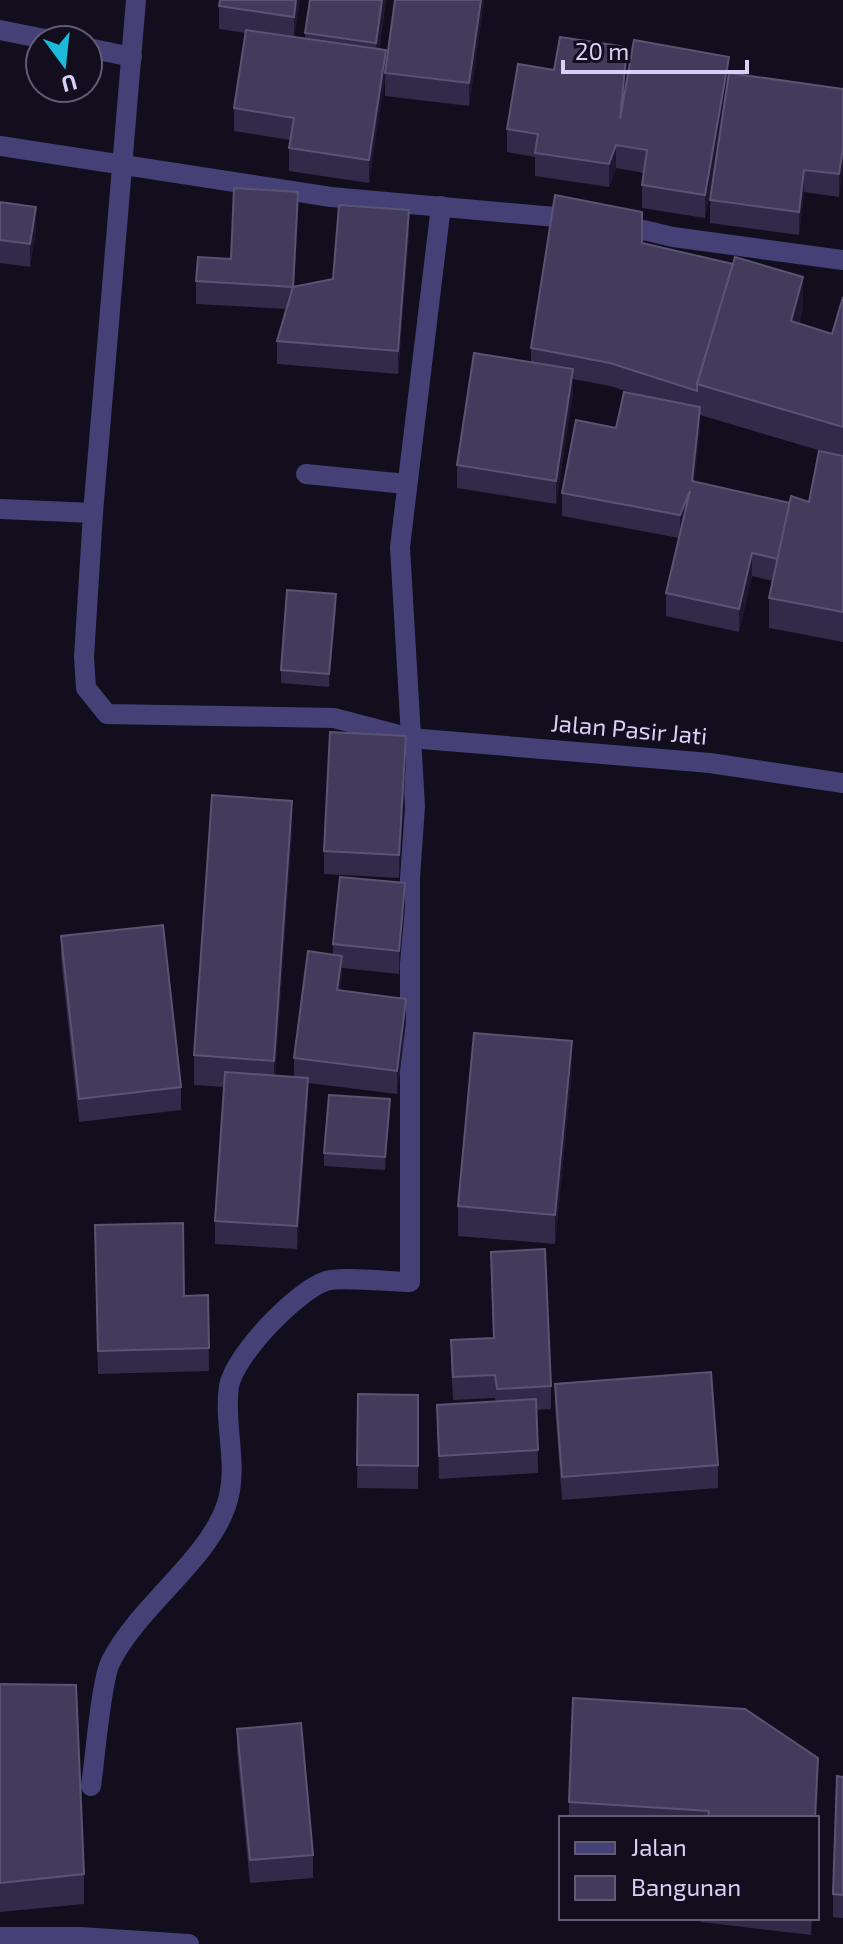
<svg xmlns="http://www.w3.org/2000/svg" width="843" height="1944" font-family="'Exo 2',sans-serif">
<rect width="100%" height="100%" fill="#120e1d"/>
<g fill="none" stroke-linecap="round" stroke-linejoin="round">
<!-- street -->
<g stroke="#454076" stroke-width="20">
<path d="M0,30L50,40"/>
<path d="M88,48L132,57"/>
<path d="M0,146L331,197L578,219"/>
<path d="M618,224L673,237L843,260"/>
<path d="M306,474L406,484"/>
<path d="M0,509L93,513L84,657L86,688L107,714L334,718L410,738L710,763L843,783"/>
<path d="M93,513L136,0"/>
<path d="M91,1786C95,1760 101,1679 111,1661C139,1606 207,1561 226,1506C240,1466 223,1426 229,1386C235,1355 296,1291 326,1281C340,1276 392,1282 410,1282V878L415,806L400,547L441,206"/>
<path d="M0,1937H80L189,1944"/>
</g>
</g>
<!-- wall -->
<g fill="#322a48" fill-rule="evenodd">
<path d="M300,0L294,37L305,38V33L386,0L379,49L386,72L395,0H484L469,106L385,96V73L369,183L289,171V148L290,140L234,131V108L246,33L219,29V6Z"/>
<path d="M554,70H627L625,88L729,73L843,89L839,197L804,192L799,235L710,223V200L723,116L705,218L642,208V185L644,173L616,168L609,187L535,176V157L507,152V129Z"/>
<path d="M0,202L36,230L30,267L0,263Z"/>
<path d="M298,215L294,286L333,279L409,233L398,374L277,364V341L286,309L196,304V281Z"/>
<path d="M642,243L803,307L799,324L832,334L843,297V642L769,628V598L773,581L752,576L739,632L666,616V593L679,538L562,516V493L616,428L639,395L610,386L573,379V392L556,504L457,488V465L531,362V348ZM700,415L828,453L809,502L790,503L694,482L700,430Z"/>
<path d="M336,607L329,687L281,683V670Z"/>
<path d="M406,759L399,878L324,874V851Z"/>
<path d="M292,831L275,1076L294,1077V1058L333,955V944L405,906L399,974L342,968L340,990L406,1022L397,1094L308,1083V1101L297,1249L215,1244V1221L224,1087L194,1085V1055Z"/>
<path d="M61,936L181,1087V1110L79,1122L61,959Z"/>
<path d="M572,1071L555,1244L458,1236V1206Z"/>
<path d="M390,1111L385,1170L324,1166V1153Z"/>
<path d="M95,1248L184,1296L208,1295L209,1371L98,1374Z"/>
<path d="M491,1252L551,1386V1409L537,1410L538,1473L439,1479L437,1405L496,1402L495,1398L453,1400L451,1363V1340L493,1338Z"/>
<path d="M555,1384L718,1465V1488L562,1500L555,1407Z"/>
<path d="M358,1394L418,1395V1489L357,1488Z"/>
<path d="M0,1684L84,1874V1904L0,1912Z"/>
<path d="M237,1729L313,1855V1878L250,1883L237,1752Z"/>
<path d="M843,1777V1918L833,1917V1894Z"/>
<path d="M818,1788L816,1818H569V1802Z"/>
<path d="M701,1918H812L811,1935L701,1922Z"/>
</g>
<!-- shaded-wall -->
<g fill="#1d172f">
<path d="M296,0H300L294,40V17Z"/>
<path d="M382,0H386L376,66V43Z"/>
<path d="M481,0H484L469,106V83Z"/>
<path d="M627,47V70L620,142V119Z"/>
<path d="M386,50V73L369,183V160Z"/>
<path d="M729,57V80L705,218V195Z"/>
<path d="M616,145V168L609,187V164Z"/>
<path d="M843,148V171L839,197V174Z"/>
<path d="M804,170V192L799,235V212Z"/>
<path d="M298,192V215L293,309V287Z"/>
<path d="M36,207V230L30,267V244Z"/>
<path d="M409,210V233L398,374V351Z"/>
<path d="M803,277V307L791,351V321Z"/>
<path d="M573,369V392L556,504V481Z"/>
<path d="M700,407V430L692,504V481Z"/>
<path d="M690,491L680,538V515Z"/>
<path d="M752,553V576L739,632V609Z"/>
<path d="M336,594V607L329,687V674Z"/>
<path d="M406,736V759L399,878V855Z"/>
<path d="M292,801V831L274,1091V1061Z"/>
<path d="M405,883V906L399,974V951Z"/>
<path d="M342,956V979L337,1013V990Z"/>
<path d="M406,999V1022L397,1094V1071Z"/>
<path d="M572,1041V1071L555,1244V1215Z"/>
<path d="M308,1078V1101L297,1249V1226Z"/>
<path d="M390,1099V1111L385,1170V1157Z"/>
<path d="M818,1758V1788L816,1818H815Z"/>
</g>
<!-- building -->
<g fill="#433b5b" stroke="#5b5374" stroke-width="2">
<path d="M220,0H296L294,17L219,6Z"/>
<path d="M310,0H382L376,43L305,33Z"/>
<path d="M395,0H481L469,83L385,73Z"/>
<path d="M246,30L386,50L369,160L289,148L294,118L234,108Z"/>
<path d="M560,37L627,47L620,119L634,40L729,57L705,195L642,185L647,150L616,145L609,164L535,153L538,134L507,129L518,64L554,70Z"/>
<path d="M729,73L843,89V148L839,174L804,170L799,212L710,200Z"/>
<path d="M234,188L298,192L293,287L333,279L339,205L409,210L398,351L277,341L293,287L196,281L198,257L231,259Z"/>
<path d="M555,195L642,212V243L733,264L697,384V391L610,363L531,348Z"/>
<path d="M0,202L36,207L30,244L0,240Z"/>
<path d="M735,257L803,277L791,321L832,334L843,297V427L697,384Z"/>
<path d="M474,353L573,369L556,481L457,465Z"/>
<path d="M624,392L700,407L692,481L790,503L778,559L752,553L739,609L666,593L690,491L680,515L562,493L576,420L616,428Z"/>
<path d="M819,451L843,456V612L769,598L791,496L809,502Z"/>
<path d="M287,590L336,594L329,674L281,670Z"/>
<path d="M330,732L406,736L399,855L324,851Z"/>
<path d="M212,795L292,801L274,1061L194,1055Z"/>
<path d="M340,877L405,883L399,951L333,944Z"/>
<path d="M163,925L181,1087L79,1099L61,936Z"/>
<path d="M308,951L342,956L337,990L406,999L397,1071L294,1058Z"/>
<path d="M474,1033L572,1041L555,1215L458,1206Z"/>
<path d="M225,1072L308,1078L297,1226L215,1221Z"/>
<path d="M329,1095L390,1099L385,1157L324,1153Z"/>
<path d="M183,1223L184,1296L208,1295L209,1348L98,1351L95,1225Z"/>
<path d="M545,1249L551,1386L497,1389L495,1375L453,1377L451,1340L494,1338L491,1252Z"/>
<path d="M711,1372L718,1465L562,1477L555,1384Z"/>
<path d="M358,1394L418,1395V1466L357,1465Z"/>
<path d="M536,1399L538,1450L439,1456L437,1405Z"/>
<path d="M0,1684L76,1685L84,1874L0,1883Z"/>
<path d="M573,1698L745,1709L818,1758L815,1818H708L709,1811L569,1802Z"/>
<path d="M301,1723L313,1855L250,1860L237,1729Z"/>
<path d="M837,1776L843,1777V1895L833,1894Z"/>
</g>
<g text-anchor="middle" stroke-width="6" stroke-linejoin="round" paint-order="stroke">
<!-- street labels -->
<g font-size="24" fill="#d8d0f9" stroke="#120e1d">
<text transform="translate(629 730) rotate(5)" y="8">Jalan Pasir Jati</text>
</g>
</g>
<!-- legend -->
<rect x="559" y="1816" width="260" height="104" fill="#120e1d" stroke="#615c75" stroke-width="2"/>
<rect x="575" y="1842" width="40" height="12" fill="#454076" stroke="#615c75" stroke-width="2"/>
<text x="631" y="1856" font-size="24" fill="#d8d0f9">Jalan</text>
<rect x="575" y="1876" width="40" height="24" fill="#433b5b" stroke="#615c75" stroke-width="2"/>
<text x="631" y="1896" font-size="24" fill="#d8d0f9">Bangunan</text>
<!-- north arrow -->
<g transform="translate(64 64) rotate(165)"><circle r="38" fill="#120e1d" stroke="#615c75" stroke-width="2"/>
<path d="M0-6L14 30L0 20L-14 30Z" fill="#1db9d8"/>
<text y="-12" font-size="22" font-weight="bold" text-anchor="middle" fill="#d8d0f9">U</text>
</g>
<!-- scale -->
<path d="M563 60v12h184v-12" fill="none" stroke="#d8d0f9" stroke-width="4"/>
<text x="575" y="60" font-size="24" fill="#d8d0f9" stroke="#120e1d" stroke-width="6" paint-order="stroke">20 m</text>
</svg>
